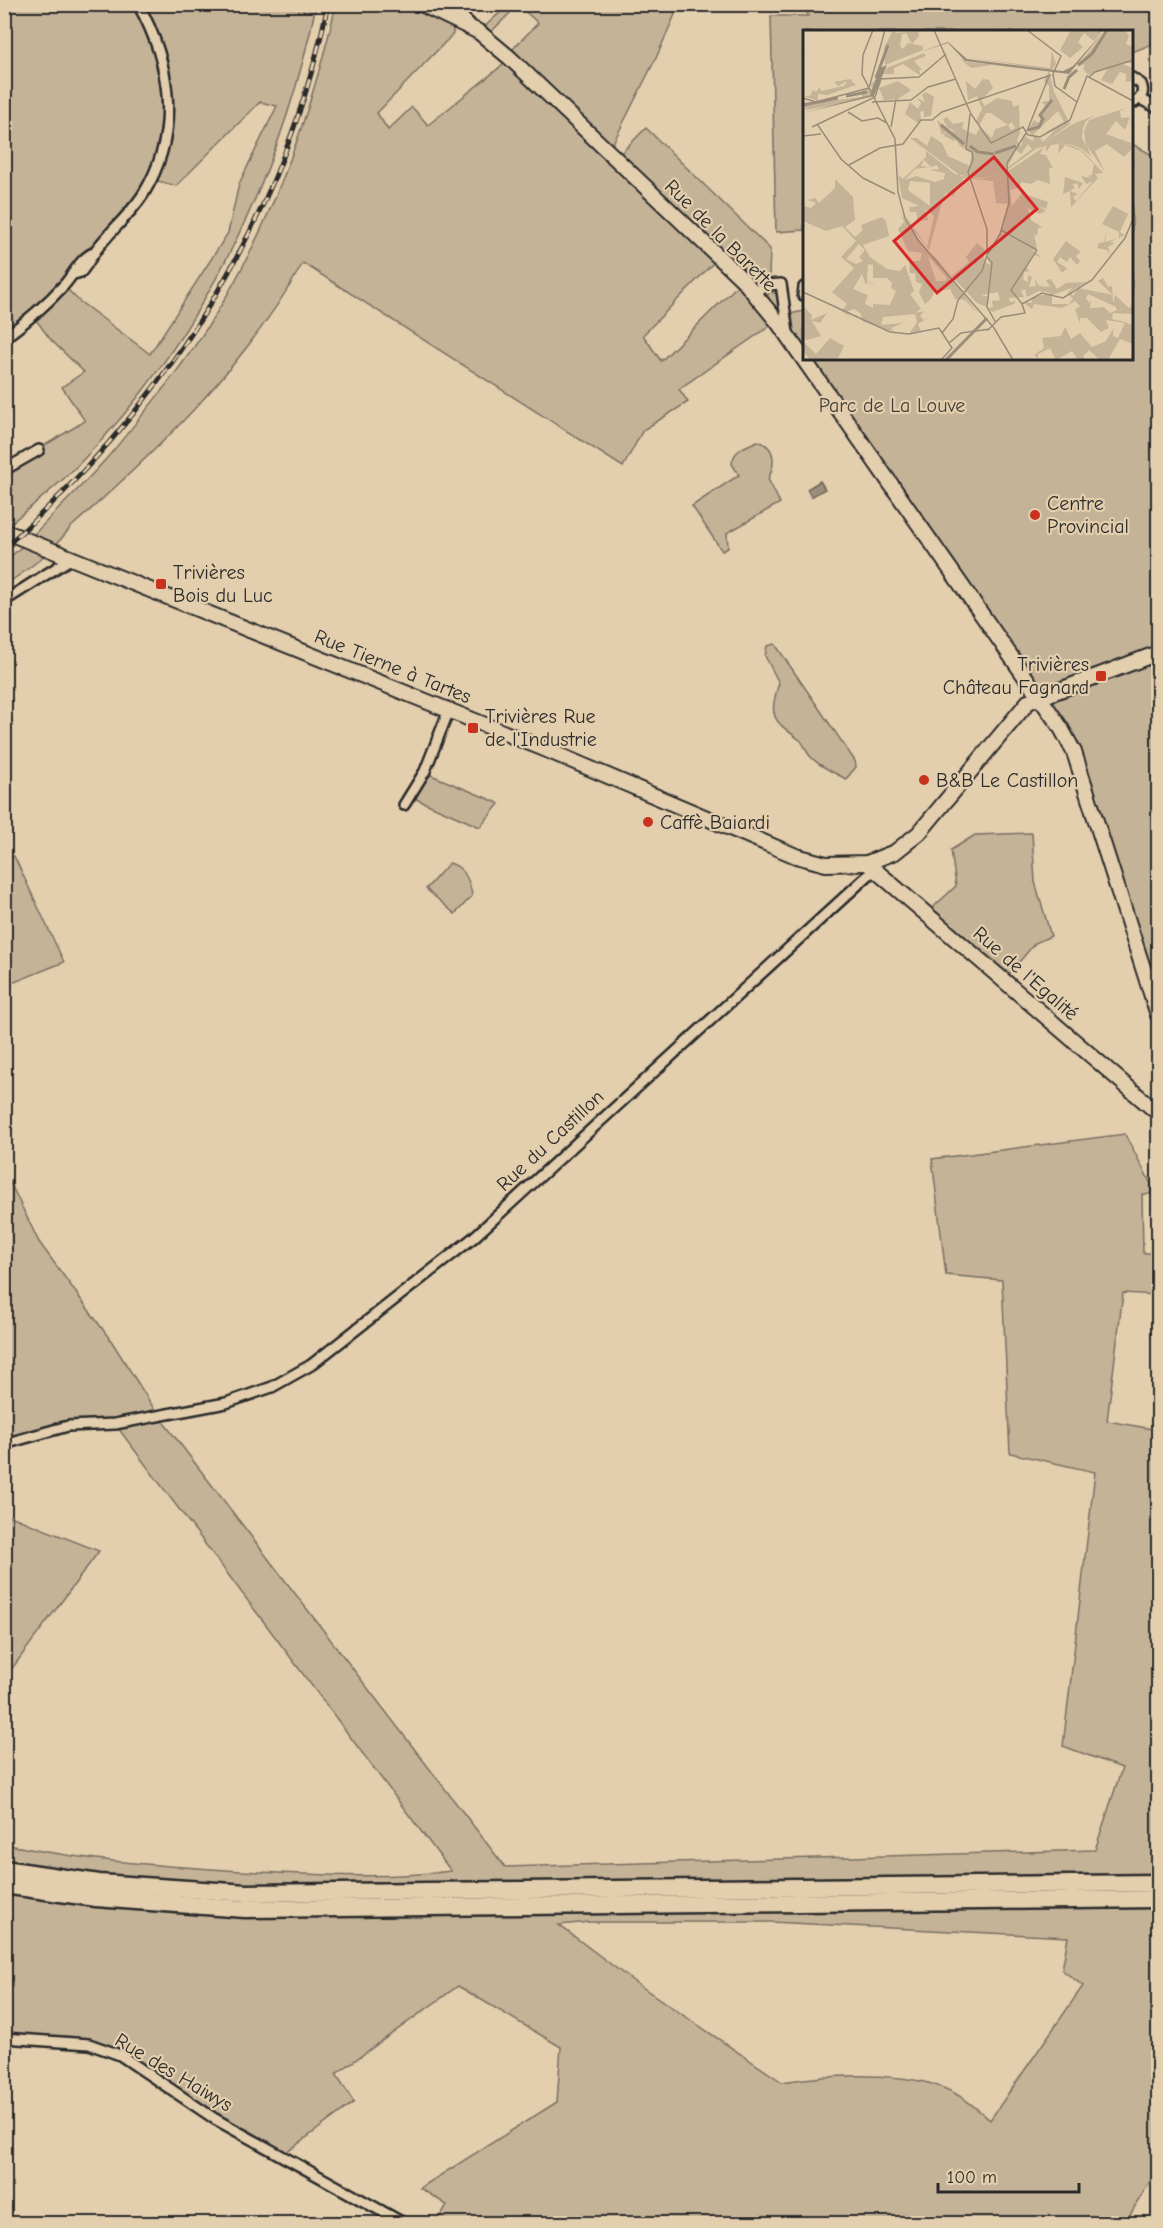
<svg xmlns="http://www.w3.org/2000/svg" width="1163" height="2228" font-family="'Comic Neue',sans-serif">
<rect width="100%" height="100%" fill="#e3cead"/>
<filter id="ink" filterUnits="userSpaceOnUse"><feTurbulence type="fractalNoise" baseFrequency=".0167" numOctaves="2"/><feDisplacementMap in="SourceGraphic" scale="12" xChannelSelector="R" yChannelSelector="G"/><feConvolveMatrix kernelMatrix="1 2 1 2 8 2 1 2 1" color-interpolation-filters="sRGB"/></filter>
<g filter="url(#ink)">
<!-- green -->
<g fill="#c5b398" stroke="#786f62" stroke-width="1.5" fill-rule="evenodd">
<path d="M801,4L1158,5V42L1132,52V32H804V230L776,232L771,16H809Z"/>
<path d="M5,5H316C282,173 201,340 80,463C57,487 30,507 5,528L4,470L85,421L62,387L84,372L51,340L33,316L18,328L5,325ZM260,102L277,106L239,184L228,233L150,354L79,301L64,286L151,179L176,186Z"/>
<path d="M336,5H421L453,19V34L377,113L388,130L412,107L428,125L510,59L507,55L538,23L518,5L486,37L479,32L508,5H679L657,56L609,151L616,158L646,128L770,249L769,275L763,281L757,280L726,250L643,335L661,361L743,280L777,321L679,389L688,402L643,430L623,467L303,263C243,369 160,448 70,528C51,553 30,568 5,585V561C20,550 31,537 44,524C67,500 91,477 113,451C148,408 184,365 214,317C273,222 311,113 336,5Z"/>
<path d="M1132,144L1158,158V1015L1074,752L789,339L785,315L804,311V358H1132Z"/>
<path d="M769,291L777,294L779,311L777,312L767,299Z"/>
<path d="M758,441C777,447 775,465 768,479L780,503L727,533L728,548L722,551L692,506L739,475L732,464C733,450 746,446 758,441Z"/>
<path d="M775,644L855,761L856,767L846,779C835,773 818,766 810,756C806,752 804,743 800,740C773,720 768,718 779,683L765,656L767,646Z"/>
<path d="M431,775L496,802L499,804L480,827L416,799L423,780Z"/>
<path d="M1032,833L1035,882L1051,936L1035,943L1004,980L927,913L956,886L951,850L975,835Z"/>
<path d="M14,856L64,962L5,986V859Z"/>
<path d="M449,863C465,867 470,881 472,896L455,914L426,889Z"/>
<path d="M1125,1134L1151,1184V1194H1142L1143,1253H1158V1295L1123,1293L1107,1421L1158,1430V1874L460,1887L184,1885L5,1863V1844C88,1862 174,1867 259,1872C321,1875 390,1879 451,1871L115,1424L45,1432L5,1445L4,1170L39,1242L112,1342L158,1415L505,1867L1095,1850L1122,1768L1063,1746L1095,1472L1010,1453L1002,1280L946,1275L932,1159Z"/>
<path d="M5,1514L99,1551L5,1678Z"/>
<path d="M4,1890L1158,1904V2168L1125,2223H436L447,2205L420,2188L557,2102L561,2047L458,1986L336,2074L354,2102L283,2155L105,2049L5,2038ZM589,1922H771L1068,1937L1062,1970L1083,1986L990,2120C977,2109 964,2097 948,2090C907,2070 826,2075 782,2082L633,1981L559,1925Z"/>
</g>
<!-- water -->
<path fill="#9a8d7a" stroke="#6e665a" stroke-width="1.5" d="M820,481L825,489L811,497L807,489Z"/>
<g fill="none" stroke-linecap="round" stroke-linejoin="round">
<!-- street casing -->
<g stroke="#2b2b2b" stroke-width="14">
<g id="street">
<path d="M450,4L470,24"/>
<path d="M1132,78L1141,84C1145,93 1141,100 1132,103"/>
<path d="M1140,99L1158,108"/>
<path d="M74,274L81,272C87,265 91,257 96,250C111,230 131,214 144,193C181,132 171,63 138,4"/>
<path d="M754,292L766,285L781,284L788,333"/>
<path d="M803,295L804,287"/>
<path d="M4,338C26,322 46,305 64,285C75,273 79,259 95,252"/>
<path d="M4,470L39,450"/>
<path d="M4,601L72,558"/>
<path d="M404,805L425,771L449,710"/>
<path d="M4,1444L68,1426L115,1424L226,1403L272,1387L311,1365L473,1238L875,869"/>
<path d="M4,2038L89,2044L120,2055L215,2119L405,2224"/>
</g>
</g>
<!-- secondary casing -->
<g stroke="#2b2b2b" stroke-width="18">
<g id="secondary">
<path d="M421,4L479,32L510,58L743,280L777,321L1061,728L1074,752L1158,1015"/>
<path d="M4,531L542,748L796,856L826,864L867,863L895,852L919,833L1028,702L1158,653"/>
<path d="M867,863L1158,1113"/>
</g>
</g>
<!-- highway casing -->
<g stroke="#2b2b2b" stroke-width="21">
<g id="highway">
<path d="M4,1869L99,1883L247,1893L1158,1883"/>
<path d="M4,1885L96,1898L245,1909L1158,1899"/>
</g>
</g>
<!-- street -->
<use href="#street" stroke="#e3cead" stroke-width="9"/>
<!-- secondary -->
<use href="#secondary" stroke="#e3cead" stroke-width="14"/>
<!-- highway -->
<use href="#highway" stroke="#e3cead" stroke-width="16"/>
<!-- rail casing -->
<g stroke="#2b2b2b" stroke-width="5">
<path id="rail" d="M4,548C167,405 285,218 328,4"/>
</g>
<!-- rail -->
<use href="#rail" stroke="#e3cead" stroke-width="3" stroke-dasharray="9" stroke-linecap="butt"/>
</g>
</g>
<!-- markers -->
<g fill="#c8321e" stroke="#e3cead" stroke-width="2">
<circle cx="1035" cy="515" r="6"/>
<rect x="155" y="578" width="12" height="12" rx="3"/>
<rect x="1095" y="670" width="12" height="12" rx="3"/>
<rect x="467" y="722" width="12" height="12" rx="3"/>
<circle cx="924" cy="780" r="6"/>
<circle cx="648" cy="822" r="6"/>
</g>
<g text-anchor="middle" stroke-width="4.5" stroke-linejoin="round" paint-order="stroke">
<!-- street labels -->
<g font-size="20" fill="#2b2b2b" stroke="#e3cead">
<text transform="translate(721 235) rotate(45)" y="7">Rue de la Barette</text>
<text transform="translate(393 666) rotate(22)" y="7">Rue Tierne à Tartes</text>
<text transform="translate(1026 973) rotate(41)" y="7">Rue de l'Egalité</text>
<text transform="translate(550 1140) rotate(-43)" y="7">Rue du Castillon</text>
<text transform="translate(174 2072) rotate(31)" y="7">Rue des Haiwys</text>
</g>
<!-- park labels -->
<g font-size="20" fill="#423f3b" stroke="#e3cead">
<text x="892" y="412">Parc de La Louve</text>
</g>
<!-- poi labels -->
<g font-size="20" fill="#2b2b2b" stroke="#e3cead" text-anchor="start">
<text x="1047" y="510">Centre<tspan x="1047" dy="23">Provincial</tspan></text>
<text x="173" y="579">Trivières<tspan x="173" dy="23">Bois du Luc</tspan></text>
<text x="1089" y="671" text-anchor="end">Trivières<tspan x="1089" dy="23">Château Fagnard</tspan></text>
<text x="485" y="723">Trivières Rue<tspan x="485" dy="23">de l'Industrie</tspan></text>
<text x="936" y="787">B&amp;B Le Castillon</text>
<text x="660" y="829">Caffè Baiardi</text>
</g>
</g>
<!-- overview -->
<g transform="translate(803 30)">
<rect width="330" height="330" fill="#e3cead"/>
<path d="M90,0L93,3L115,1L116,6L109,14L103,3L99,4L97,16L100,19L105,13L120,16V20L82,35L81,18ZM268,0L293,2L300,0L291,11L281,3L275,12L280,17L267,28L257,20ZM303,0H321L326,5L323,14L330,17V33H317L330,38L329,51L323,52V44L317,42L309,54L298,50L305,38L285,45L280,39L282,34L274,37ZM249,21L253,34L249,40L161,27L247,38ZM121,23L123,26L111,31L119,40H116L118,46L100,34L91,38V44H80L84,38ZM156,28L163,32L206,36L243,41L189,35L168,38ZM246,41L251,62L267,94L200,143L179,148L158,146L107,108H114L124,116L128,106L139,113L145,126L167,136L169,122L157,116L152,108L151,111L141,106L142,102L139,105L134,90L146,99L147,106L150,101L155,103L144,97L140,89L144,87L150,94L161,92L159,98L166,102L173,105L177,97L189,108L192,99L205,95L208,100L212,98L209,92L205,95L188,83H183L176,96L173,91L179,79L174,66L165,70L163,51L172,59L180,49L186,50L190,58L178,70L182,76L194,68L209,71L210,77L216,75L217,103L214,110L218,117L221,106L230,111L231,106L236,107L240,112L251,101L243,102L261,92L255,81L229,106L225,100L231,90L236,93L242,75L238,72L246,71V56L241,51ZM225,114L229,119L204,138L213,120L218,124ZM74,48L71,61L64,66L46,72L3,80L1,75L9,73L59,67V59H69L68,54ZM47,49L53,55L24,65L15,64V71L1,66H7L10,60L13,62L17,57L18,61L41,56L44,51L35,56L31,52ZM95,51L108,60L95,69L81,70L76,58ZM123,62L131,67L128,86L121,87V81L117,82L118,90L115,93L102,84L107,72L115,79L118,73L114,68L122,72L119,65ZM323,78L317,81L318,88L327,87L322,100L313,91L303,104L328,113V120L321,127L304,114L292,121L302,142L284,116L288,126L279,119L270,115L254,113L270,116L280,121L300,143L292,144L295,148L268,177L267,161L260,164L262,147L280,153L276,159L274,153L269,155L272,157L267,161L275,164L270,167L273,171L290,151L283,154L278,146L288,148L285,146L289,145L291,134L278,121L262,115L255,124L256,114L248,115L243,122V116L250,114L232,119L268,95L292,85L283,91L280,98L279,108L283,116L281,101L286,90ZM241,117L237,124L243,125L250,138H246L247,154L235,150L228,154L218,152L217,157L207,160L209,176L219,163L245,172L243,179L236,176L243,181L236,184L225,178L228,190L240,198H235L234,206L231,204L234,218L230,220L238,227L230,225L223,237L226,241L221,242L220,249L225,253V245L229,247L226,257L233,256L232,249L236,256L247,257L243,250L248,249L254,259L263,253L284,252L268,261L270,266L275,258L310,265L295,251L300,248L305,257L309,256L310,273L312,265L326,278L330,275V284L310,283L309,289L322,292L330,296V314L317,309L305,330H297L286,320L280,326L282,330H275L269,321L253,330L247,318L235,324V328L231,325L241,318L239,308L258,306L262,297L268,309L277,303L289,317L303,311L310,299V306L315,308L322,293L303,290L306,298L298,302L284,288H277V294L272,279L277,276L272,271L259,278L231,274L229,279L220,272L229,273L228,268L248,263L236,261L224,267L222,259L218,261L221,267L206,268L207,272L213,271L211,274L189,282L185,278L190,277L189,271L197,270L195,262L178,265L186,267L184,277L174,273L117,212L102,184L124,217L131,186L122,179L125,190L115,191L113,182H107L106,177L116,176L99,168L95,145L100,149L123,127V121L152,144L178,149L204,142ZM121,130L128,137L134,135L136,139L126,140L142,143L141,149L132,152L113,146L102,150L112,139L127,137L118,136ZM161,148L190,151L193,173L205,174L197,204L184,227L188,235L182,232L181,225L178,226L182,220L174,213L163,227L166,232L149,246L126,220L140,168L143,163L150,166ZM107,151L127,153V176L105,160ZM269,258L264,264L270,268L266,274H249V265ZM285,264L313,277L314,280L307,283L301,277L287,278L288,270L286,273L283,268ZM32,149L50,167L52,190L42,197L52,207L60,200L58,195L79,187L83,191L86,206L60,215L67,227L84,239L97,241L102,235L111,261L107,264L118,279L112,283L121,281L117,286L121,290L127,287L115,294L118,301L106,304L114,292L112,284L80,287L78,295L100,293L88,298L91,302L59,291L58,284L51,279L43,282L48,287L25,273L39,280L44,274L29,262L51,238L38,227L53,211L39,196L23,201L0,191V176L8,178L13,173L5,170L12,168L16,173L32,158ZM56,214L62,220L56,227L60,231L53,234L43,229ZM65,234L70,235V248H84L89,253L88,258L93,261L87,275L70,274V278L62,274L65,265L50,259L59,244L63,255L64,252L74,256L64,251ZM93,166L99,185L175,283L162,270L152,269L147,259L131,262L128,269L122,274L116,262L119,254L113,252L112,243H107L106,231H117L119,223L105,221L95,199L101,192ZM125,226L144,248L142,251H133ZM310,176L325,184L317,202L322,205L307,212L312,213L305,217L307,225L304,220L294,218L296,213L301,212L302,208L304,199L302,212L316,208V202L299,194ZM263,211L278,222L273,226L277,231L274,235L267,227L264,232L257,227L254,232L264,238L259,243L250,229ZM0,276L9,285L8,290L24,283L17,293L9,291L18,306L0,311L13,324L27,308L41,316L35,328L7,330L0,321Z" fill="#c5b398" fill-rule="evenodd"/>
<path d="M302,0L266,44L162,31L145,13L117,22L145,12L164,29L260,41L270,36ZM84,35L71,66L0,83L67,65L77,38Z" fill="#9a8d7a"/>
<path fill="none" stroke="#9a8d7a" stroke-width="3" d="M275,35L289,24L304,0M73,48L85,15M261,59L266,47L274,40M43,66L64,62M0,75L35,68M138,95L161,114M225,100L236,97L240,89L237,85L249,70M167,116L175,122L191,124M192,123L213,116M143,330L184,288"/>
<path fill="none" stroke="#998d79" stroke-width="1.5" d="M70,0L60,25L59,44L92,109L95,162L102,188L115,210L191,298L210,330M131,0L168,84L188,113L220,97L225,105L237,107L267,90L284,46L330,71M224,0L258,26L250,44L252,56L274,72M286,47L292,42L330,30M76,49L116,47L143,24M0,68L13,72L66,58L82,0M69,72L108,70L125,57L153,49M45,82L59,91L75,88L84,93M14,94L38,129L60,148L92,164M9,97L72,67L78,49M88,97L93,69M224,101L246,46M0,106L18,104M46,135L77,118L100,114L118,90H129L139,82L248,45M198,200L234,220M185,224L197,204L206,173L204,133L223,103M184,227L189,233L184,277L193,293M0,262L87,302L106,304L136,298L149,318L138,330M219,274L239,263L260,268L289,250L322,208L330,189M219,274L208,260L234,220M185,300L198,287L222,283L219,274M139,303L150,289L155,270L179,241L184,225V199L165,142L170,129L169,122L163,119L167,84M146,313L158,303L187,299"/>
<path fill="#d62828" fill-opacity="0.15" stroke="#d62828" stroke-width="3" d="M191,127L234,179L134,263L91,211Z"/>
<rect width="330" height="330" fill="none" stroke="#2b2b2b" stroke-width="3"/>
</g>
<!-- margin -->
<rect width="1163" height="2228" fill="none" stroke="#e3cead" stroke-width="24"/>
<rect x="12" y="12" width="1139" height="2204" fill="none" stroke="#2b2b2b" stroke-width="2" filter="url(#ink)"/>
<!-- scale -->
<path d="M938 2183v9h141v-9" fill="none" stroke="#2b2b2b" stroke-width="3"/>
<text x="947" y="2183" font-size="18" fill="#2b2b2b" stroke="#e3cead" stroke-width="4.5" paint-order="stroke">100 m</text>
</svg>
